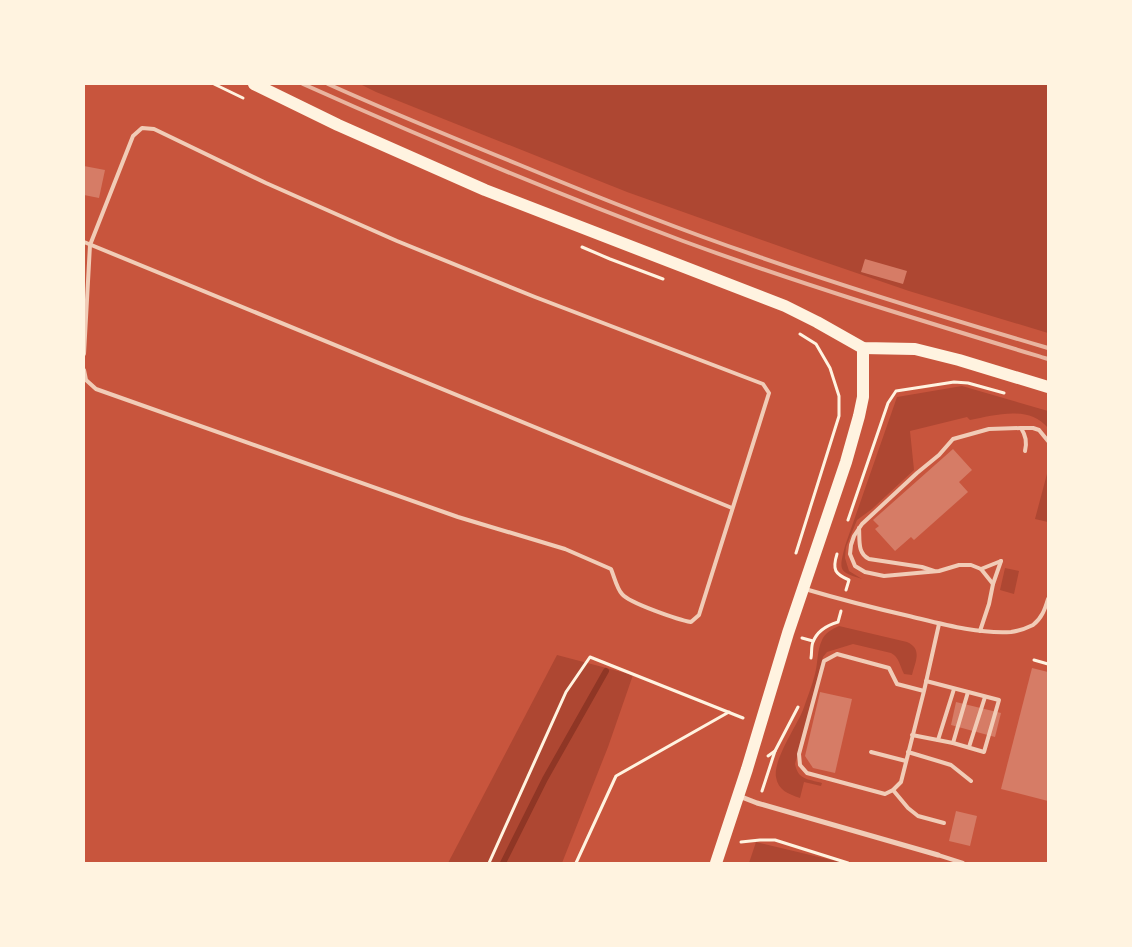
<svg xmlns="http://www.w3.org/2000/svg" width="1132" height="947" font-family="Lora,serif">
<rect width="100%" height="100%" fill="#c8553d"/>
<!-- green -->
<g fill="#ae4732">
<path d="M360,84H1048V333L909,291L810,257L627,192L376,92Z"/>
<path d="M962,386L1048,411V428C1029,405 995,415 970,420L967,417L910,431L914,470L872,509L857,520L846,547L845,558L849,571L862,579C838,572 839,570 845,546L897,397Z"/>
<path d="M1048,470V522L1035,519Z"/>
<path d="M1005,568L1019,571L1014,594L1000,590Z"/>
<path d="M839,626L907,642C923,649 915,662 912,675L904,674C900,666 899,657 891,653L853,644L827,652L823,657L795,764C798,780 808,779 822,783L821,786L804,782L800,798C788,794 778,790 776,777C773,760 796,727 803,710C807,698 812,686 815,674C818,663 817,650 822,640C825,633 832,629 839,626Z"/>
<path d="M557,655L633,675L608,747L562,863H448Z"/>
<path d="M756,842L844,863H749Z"/>
</g>
<g fill="none" stroke-linecap="round" stroke-linejoin="round">
<!-- stream -->
<path stroke="#8f3625" stroke-width="6" d="M503,863L545,779L606,671"/>
</g>
<!-- building -->
<g fill="#d67c66">
<path d="M84,166L105,170L99,198L84,195Z"/>
<path d="M865,259L907,271L903,284L861,272Z"/>
<path d="M953,449L972,470L959,482L968,492L914,540L911,537L895,551L875,529L879,526L873,520Z"/>
<path d="M1032,668L1048,672V801L1001,789Z"/>
<path d="M820,692L852,699L835,773L813,768L805,756Z"/>
<path d="M956,702L1001,713L995,737L951,725Z"/>
<path d="M956,811L977,816L970,846L949,841Z"/>
</g>
<g fill="none" stroke-linecap="round" stroke-linejoin="round">
<!-- path -->
<g stroke="#fff3e0" stroke-width="3">
<path d="M214,84L243,98"/>
<path d="M582,247L610,259L663,279"/>
<path d="M848,520L888,403L896,391L954,382L968,383L1004,393"/>
<path d="M796,553L839,416V396L830,368L816,344L800,334"/>
<path d="M837,554C832,570 835,574 849,580L846,590"/>
<path d="M802,638L813,641"/>
<path d="M811,658C812,653 811,646 813,642C817,631 828,625 838,622L841,611"/>
<path d="M1034,660L1048,664"/>
<path d="M768,756L775,751"/>
<path d="M762,791L775,751L798,707"/>
<path d="M741,842L760,840H775L848,863"/>
<path d="M489,863L566,692L590,657L743,718"/>
<path d="M576,863L616,776L729,712"/>
</g>
<!-- service -->
<g stroke="#f1ccb7" stroke-width="4">
<path d="M84,242L732,508"/>
<path d="M84,354L90,245L133,136L142,128L154,129L266,183L397,241L535,297L763,384L769,393L699,615L691,622C679,620 629,603 622,594C617,589 614,576 611,569L565,549L458,517L96,389L86,380L84,370"/>
<path d="M1021,428C1026,436 1027,442 1025,451"/>
<path d="M859,528C860,540 857,553 869,559L922,567L934,571"/>
<path d="M981,569L1001,561"/>
<path d="M993,584L981,569L971,565H959L939,571L884,576L865,572L855,566L850,554L851,545L854,536L862,524L917,473L939,455L953,439L989,429L1021,428H1033L1039,430L1048,441"/>
<path d="M805,589C839,599 874,608 909,616C942,624 977,634 1011,632C1018,631 1027,628 1033,625C1042,618 1045,609 1048,599"/>
<path d="M980,631L989,604L993,584L1001,561"/>
<path d="M924,691L897,684L889,668L837,654L824,661L799,754L800,765L807,773L885,794L893,790L901,782L924,691L939,624"/>
<path d="M912,735L953,743L984,752L999,700L926,681"/>
<path d="M938,740L954,689"/>
<path d="M953,743L968,692"/>
<path d="M969,747L985,697"/>
<path d="M871,752L906,761"/>
<path d="M908,752L951,765L971,781"/>
<path d="M893,790L908,808L918,816L944,823"/>
<path d="M938,855L963,863"/>
</g>
<!-- minor -->
<path stroke="#f1ccb7" stroke-width="5" d="M739,796L757,803L938,855"/>
<!-- primary -->
<g stroke="#fff3e0" stroke-width="12">
<path d="M254,84L338,125L485,190L785,306L817,322L863,348L915,349L959,360L1048,387"/>
<path d="M716,863L747,769L788,633L846,462L859,416L863,397V348"/>
</g>
<!-- rail -->
<g stroke="#e9b49f" stroke-width="4">
<path d="M303,84C428,140 555,193 683,241C803,285 926,322 1048,359"/>
<path d="M328,84C392,113 456,139 520,165C597,197 675,228 754,255C851,289 950,319 1048,348"/>
</g>
</g>
<!-- border -->
<rect width="1132" height="947" fill="none" stroke="#fff3e0" stroke-width="170"/>
</svg>
